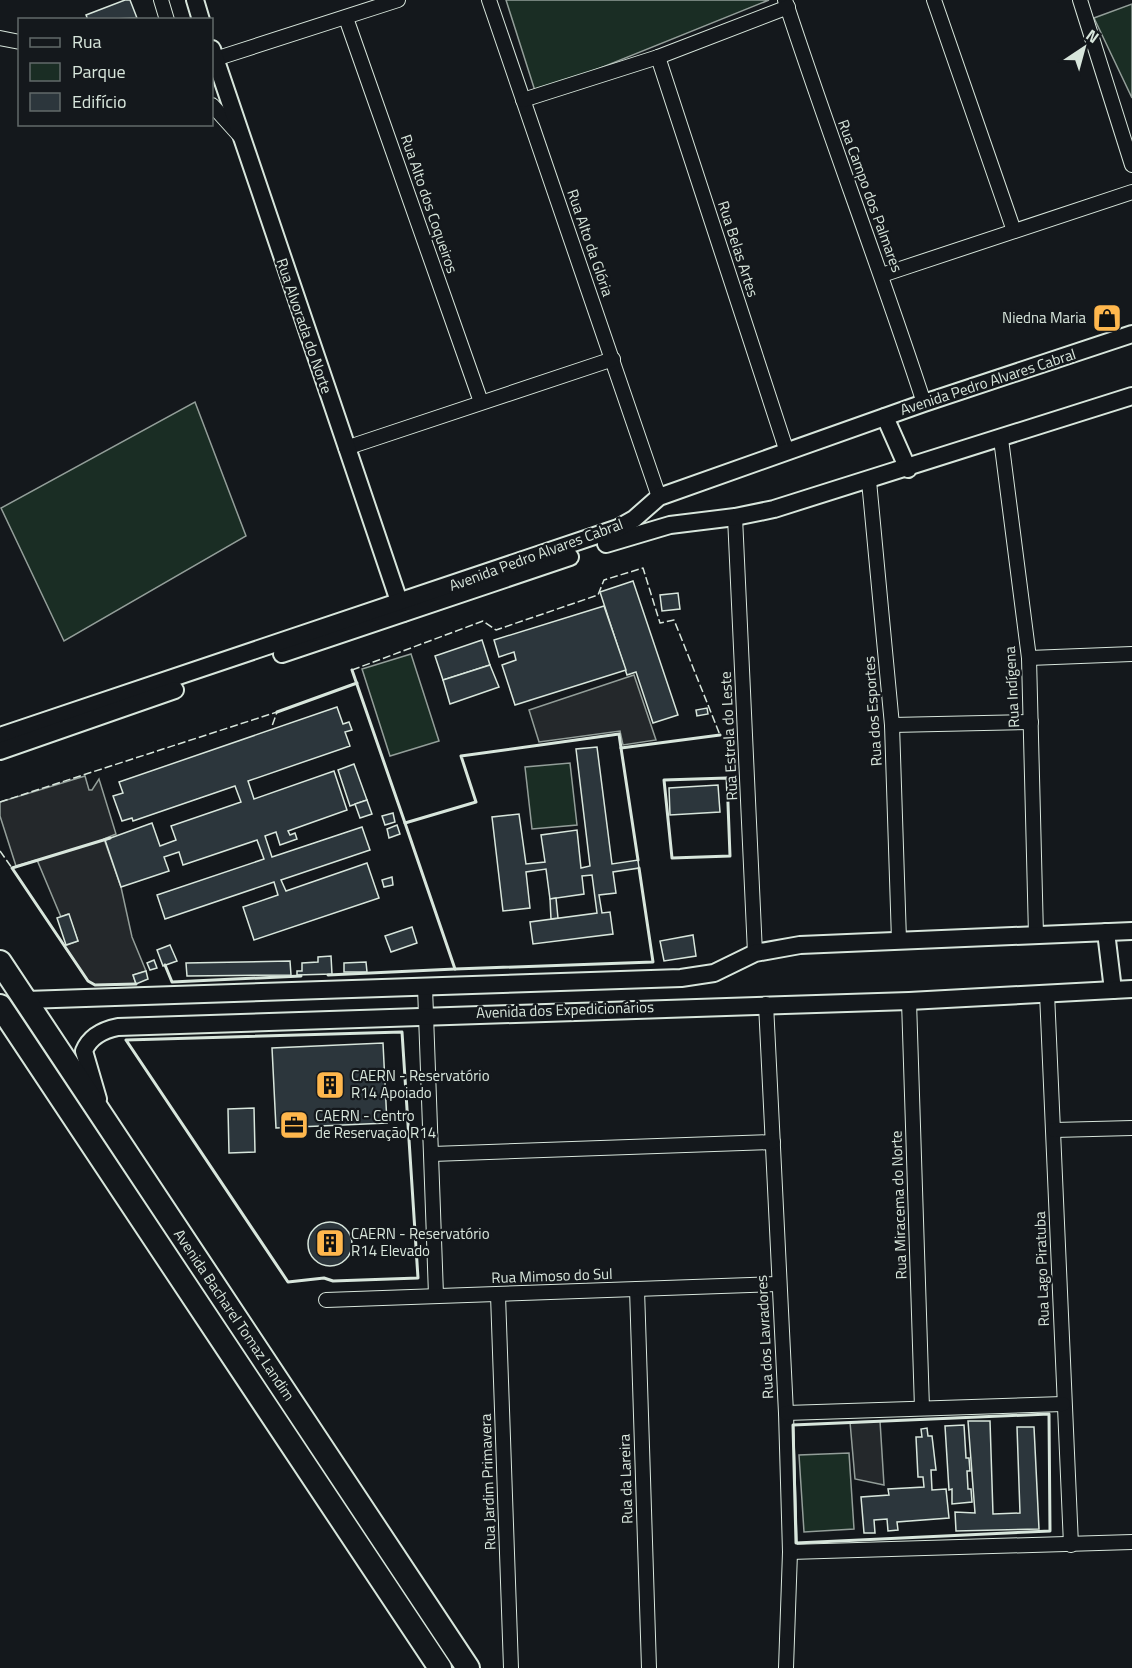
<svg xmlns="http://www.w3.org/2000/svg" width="1132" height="1668" font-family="'Titillium Web',sans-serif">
<rect width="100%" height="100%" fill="#14181c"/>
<!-- green -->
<g fill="#1a2d24" stroke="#939e99" stroke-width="1.5">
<path d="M506,0H769L536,94Z"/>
<path d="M1132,4V98L1094,18Z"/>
<path d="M195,402L246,536L64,641L1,508Z"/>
<path d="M411,654L439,741L390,756L362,669Z"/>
<path d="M570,763L577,825L532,829L525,767Z"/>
<path d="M849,1453L854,1529L804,1532L799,1455Z"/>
</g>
<!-- parking -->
<g fill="#24282b" stroke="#939e99" stroke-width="1.5">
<path d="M634,675L656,740L623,745L620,731L539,742L529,710Z"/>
<path d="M85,776L89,790H92L99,779L116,834L104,839L121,887L132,937L146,971L133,975L136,984L95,985L88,981L64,946L78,941L68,914L61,917L37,860L16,866L0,816V802Z"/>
<path d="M880,1421L884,1485L855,1479L850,1422Z"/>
</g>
<!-- building -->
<g fill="#2c363c" stroke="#d8e6dc" stroke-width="1.5">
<path d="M125,0H130L137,18L88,20L86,15Z"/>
<path d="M633,581L678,715L653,723L636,672L627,675L600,592Z"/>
<path d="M678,593L680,609L662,611L660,595Z"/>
<path d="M604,606L626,670L515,705L502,665L516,660L514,652L499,657L494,640Z"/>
<path d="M482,640L490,665L443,680L435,656Z"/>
<path d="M490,665L499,687L450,704L443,680Z"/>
<path d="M337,707L343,724L349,722L352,730L345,732L350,746L248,781L254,799L334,771L347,810L288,831L290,835L295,833L297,839L280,845L276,832L265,836L272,857L362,827L370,850L281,880L286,891L367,863L379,898L254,940L243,907L278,895L274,882L165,919L157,895L264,859L257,840L183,865L179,852L164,857L169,871L121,887L105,840L152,823L160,846L176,840L171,826L241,802L235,786L133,821L132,818L122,821L113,796L123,793L119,782Z"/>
<path d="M707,708L708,714L697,716L696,710Z"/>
<path d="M597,747L612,864L638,860L639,868L613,872L616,893L599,895L602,913L610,912L613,934L533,944L530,922L597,913L592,875L582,876L584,894L550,899L546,869L526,872L530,908L503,911L492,817L519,814L526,864L545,862L541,835L577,830L581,868L590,866L576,749Z"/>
<path d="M354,764L367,800L350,806L338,770Z"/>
<path d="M718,785L720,812L670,815L669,788Z"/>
<path d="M367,800L372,814L360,818L355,804Z"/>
<path d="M393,813L395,822L385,825L382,816Z"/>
<path d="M397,825L400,834L389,838L387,829Z"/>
<path d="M392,877L393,885L384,887L382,880Z"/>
<path d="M556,898L558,918L551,919L550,899Z"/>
<path d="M69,914L78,941L66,945L57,918Z"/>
<path d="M412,927L417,943L391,952L385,936Z"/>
<path d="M693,935L696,956L664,961L660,941Z"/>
<path d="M170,945L177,961L163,966L157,950Z"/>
<path d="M331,956L332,974L297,975V971H302V963L318,962V957Z"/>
<path d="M154,960L157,968L150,970L147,963Z"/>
<path d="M290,961L291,975L187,976L186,963Z"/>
<path d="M366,962L367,972H344V963Z"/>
<path d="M146,971L148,979L136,984L133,975Z"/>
<path d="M383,1043L387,1123L276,1128L272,1048Z"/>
<path d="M254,1108L255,1152L229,1153L228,1109Z"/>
<circle cx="330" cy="1244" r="22"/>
<path d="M968,1421H990L993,1514L1020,1513L1017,1427H1034L1039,1529L956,1531L955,1512L975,1513Z"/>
<path d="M964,1425L966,1458H969L970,1471H967L968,1489H971L972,1502L952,1504V1489L949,1490L945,1426Z"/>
<path d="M927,1428L928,1436H932L936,1470H931L932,1490L946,1489L949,1518L897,1522L898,1530L888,1531L887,1519L874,1520L875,1533H864L861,1497L889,1495L888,1489L924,1487L923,1477H918L916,1437H922L921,1429Z"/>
</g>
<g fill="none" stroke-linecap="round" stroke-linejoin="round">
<!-- minor casing -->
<g stroke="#d8e6dc" stroke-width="16">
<g id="minor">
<path d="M161,0L167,20"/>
<path d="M489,0L659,497"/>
<path d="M785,0C829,135 880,268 924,403"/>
<path d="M934,0L1014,231"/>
<path d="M1080,0L1132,165"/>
<path d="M346,18L481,402"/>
<path d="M0,38L20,42"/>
<path d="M658,57L787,452"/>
<path d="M215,59L398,0"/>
<path d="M523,100L658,57L788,7"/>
<path d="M212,105L240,136"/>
<path d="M882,275L1132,192"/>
<path d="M1001,439L1029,658L1036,935"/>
<path d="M346,448L613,359"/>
<path d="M869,481L892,725L899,940"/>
<path d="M735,517L755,953"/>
<path d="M1029,658L1132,654"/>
<path d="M892,725L1031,722"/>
<path d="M425,987L436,1295"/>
<path d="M1047,993L1071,1545"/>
<path d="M909,1001L922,1408"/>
<path d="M766,1004L786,1413L790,1552L786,1668"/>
<path d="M1054,1130L1132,1128"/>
<path d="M432,1154L773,1142"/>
<path d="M637,1289L649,1668"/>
<path d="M498,1295L511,1668"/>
<path d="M326,1300L778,1284"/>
<path d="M786,1413L1063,1404"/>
<path d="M790,1552L1132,1542"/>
</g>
</g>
<!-- tertiary casing -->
<g stroke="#d8e6dc" stroke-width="20">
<g id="tertiary">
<path d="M195,0L201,20"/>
<path d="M212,49L403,613"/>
<path d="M885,417L908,469"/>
<path d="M606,544L670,525L735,517L774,509L1132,396"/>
<path d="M282,654L570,557"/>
<path d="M0,736L618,528L634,519L659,497L924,403L1132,334"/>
<path d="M0,751L175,690"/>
<path d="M1106,932L1113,990"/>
<path d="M26,1000L681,978L714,973L755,953L800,945L1132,931"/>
<path d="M98,1099L84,1051C90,1036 103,1030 118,1027L909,1001L1132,989"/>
</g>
</g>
<!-- trunk casing -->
<g stroke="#d8e6dc" stroke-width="26">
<g id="trunk">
<path d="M0,962L468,1668"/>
<path d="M0,1006L440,1668"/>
</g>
</g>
<!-- minor -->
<use href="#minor" stroke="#14181c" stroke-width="14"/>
<!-- tertiary -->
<use href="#tertiary" stroke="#14181c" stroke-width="16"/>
<!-- trunk -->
<use href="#trunk" stroke="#14181c" stroke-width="22"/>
<!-- fence -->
<g stroke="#d8e6dc" stroke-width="1.5" stroke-dasharray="8 3" stroke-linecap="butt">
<path d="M352,670L483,621L496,630L598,595L604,580L643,568L660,623L674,620L720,735"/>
<path d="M0,802L277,712L272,726"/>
<path d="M0,851L12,868"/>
</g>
<!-- wall -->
<g stroke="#d8e6dc" stroke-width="3">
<path d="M352,670L405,823L476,802L461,756L619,734L621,748L720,735"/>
<path d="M277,712L357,683"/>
<path d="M621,748L638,860"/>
<path d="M727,778L730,856L672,858L664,780Z"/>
<path d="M405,823L455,969L653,962L639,868"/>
<path d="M110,838L12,868L88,981L95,985L136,984"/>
<path d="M165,965L172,982L301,976"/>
<path d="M328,975L455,969"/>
<path d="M402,1032L418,1278L333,1281L324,1278L288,1282L126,1040Z"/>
<path d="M1049,1414L1050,1531L796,1543L793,1425Z"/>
</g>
</g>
<!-- icons -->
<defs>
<g id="shop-square" transform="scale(1.5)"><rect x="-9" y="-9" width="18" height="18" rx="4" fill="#ffb74d" stroke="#14181c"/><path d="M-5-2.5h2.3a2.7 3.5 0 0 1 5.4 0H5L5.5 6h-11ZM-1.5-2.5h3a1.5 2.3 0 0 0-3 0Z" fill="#111"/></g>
<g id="building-square" transform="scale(1.5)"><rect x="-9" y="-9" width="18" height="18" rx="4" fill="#ffb74d" stroke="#14181c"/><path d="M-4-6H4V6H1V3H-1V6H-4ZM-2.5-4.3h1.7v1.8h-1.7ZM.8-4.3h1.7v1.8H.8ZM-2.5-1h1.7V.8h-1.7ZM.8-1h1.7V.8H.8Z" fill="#111"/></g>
<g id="office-square" transform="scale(1.5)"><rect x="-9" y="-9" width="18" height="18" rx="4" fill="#ffb74d" stroke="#14181c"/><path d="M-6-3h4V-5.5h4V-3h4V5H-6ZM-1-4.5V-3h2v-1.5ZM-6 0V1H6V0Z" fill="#111"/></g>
</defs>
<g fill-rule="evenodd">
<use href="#shop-square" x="1107" y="318"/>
<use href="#building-square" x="330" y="1085"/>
<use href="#office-square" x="294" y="1125"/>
<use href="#building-square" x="330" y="1243"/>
</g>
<g text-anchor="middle" stroke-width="4.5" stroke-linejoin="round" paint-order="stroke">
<!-- street labels -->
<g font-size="15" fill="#d8e6dc" stroke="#14181c">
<text transform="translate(870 196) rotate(70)" y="5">Rua Campo dos Palmares</text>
<text transform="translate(429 204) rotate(71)" y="5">Rua Alto dos Coqueiros</text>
<text transform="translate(590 243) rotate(71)" y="5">Rua Alto da Glória</text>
<text transform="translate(738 249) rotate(72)" y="5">Rua Belas Artes</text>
<text transform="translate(304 326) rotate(71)" y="5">Rua Alvorada do Norte</text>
<text transform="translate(988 382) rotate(-18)" y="5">Avenida Pedro Alvares Cabral</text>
<text transform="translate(536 555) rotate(-20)" y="5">Avenida Pedro Alvares Cabral</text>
<text transform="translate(1012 687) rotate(-93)" y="5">Rua Indígena</text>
<text transform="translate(873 711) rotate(-94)" y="5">Rua dos Esportes</text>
<text transform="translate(729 736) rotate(-93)" y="5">Rua Estrela do Leste</text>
<text transform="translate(565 1010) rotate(-2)" y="5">Avenida dos Expedicionários</text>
<text transform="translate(899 1205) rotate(-92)" y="5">Rua Miracema do Norte</text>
<text transform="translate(1042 1269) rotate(-92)" y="5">Rua Lago Piratuba</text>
<text transform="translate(552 1276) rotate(-2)" y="5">Rua Mimoso do Sul</text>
<text transform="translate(234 1315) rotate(56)" y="5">Avenida Bacharel Tomaz Landim</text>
<text transform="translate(765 1337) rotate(-93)" y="5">Rua dos Lavradores</text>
<text transform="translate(626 1479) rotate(-92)" y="5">Rua da Lareira</text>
<text transform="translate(488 1482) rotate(-92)" y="5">Rua Jardim Primavera</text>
</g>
<!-- poi labels -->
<g font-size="15" fill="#d8e6dc" stroke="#14181c" text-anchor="start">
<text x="1086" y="323" text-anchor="end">Niedna Maria</text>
<text x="351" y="1081">CAERN - Reservatório<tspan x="351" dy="17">R14 Apoiado</tspan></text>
<text x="315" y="1121">CAERN - Centro<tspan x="315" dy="17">de Reservação R14</tspan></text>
<text x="351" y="1239">CAERN - Reservatório<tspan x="351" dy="17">R14 Elevado</tspan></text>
</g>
</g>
<!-- legend -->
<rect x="18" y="18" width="195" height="108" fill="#14181c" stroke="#626a69" stroke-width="1.5"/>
<rect x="30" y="38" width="30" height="9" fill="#14181c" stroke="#626a69" stroke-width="1.5"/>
<text x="72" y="48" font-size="18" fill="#d8e6dc">Rua</text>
<rect x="30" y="63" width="30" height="18" fill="#1a2d24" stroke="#626a69" stroke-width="1.5"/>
<text x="72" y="78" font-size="18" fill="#d8e6dc">Parque</text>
<rect x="30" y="93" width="30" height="18" fill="#2c363c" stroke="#626a69" stroke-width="1.5"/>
<text x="72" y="108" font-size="18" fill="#d8e6dc">Edifício</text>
<!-- north arrow -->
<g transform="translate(1084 48) rotate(36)" stroke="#14181c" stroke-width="4.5" paint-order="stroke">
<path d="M0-4.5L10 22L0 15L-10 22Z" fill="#d8e6dc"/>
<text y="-9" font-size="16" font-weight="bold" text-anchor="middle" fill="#d8e6dc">N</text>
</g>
</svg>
